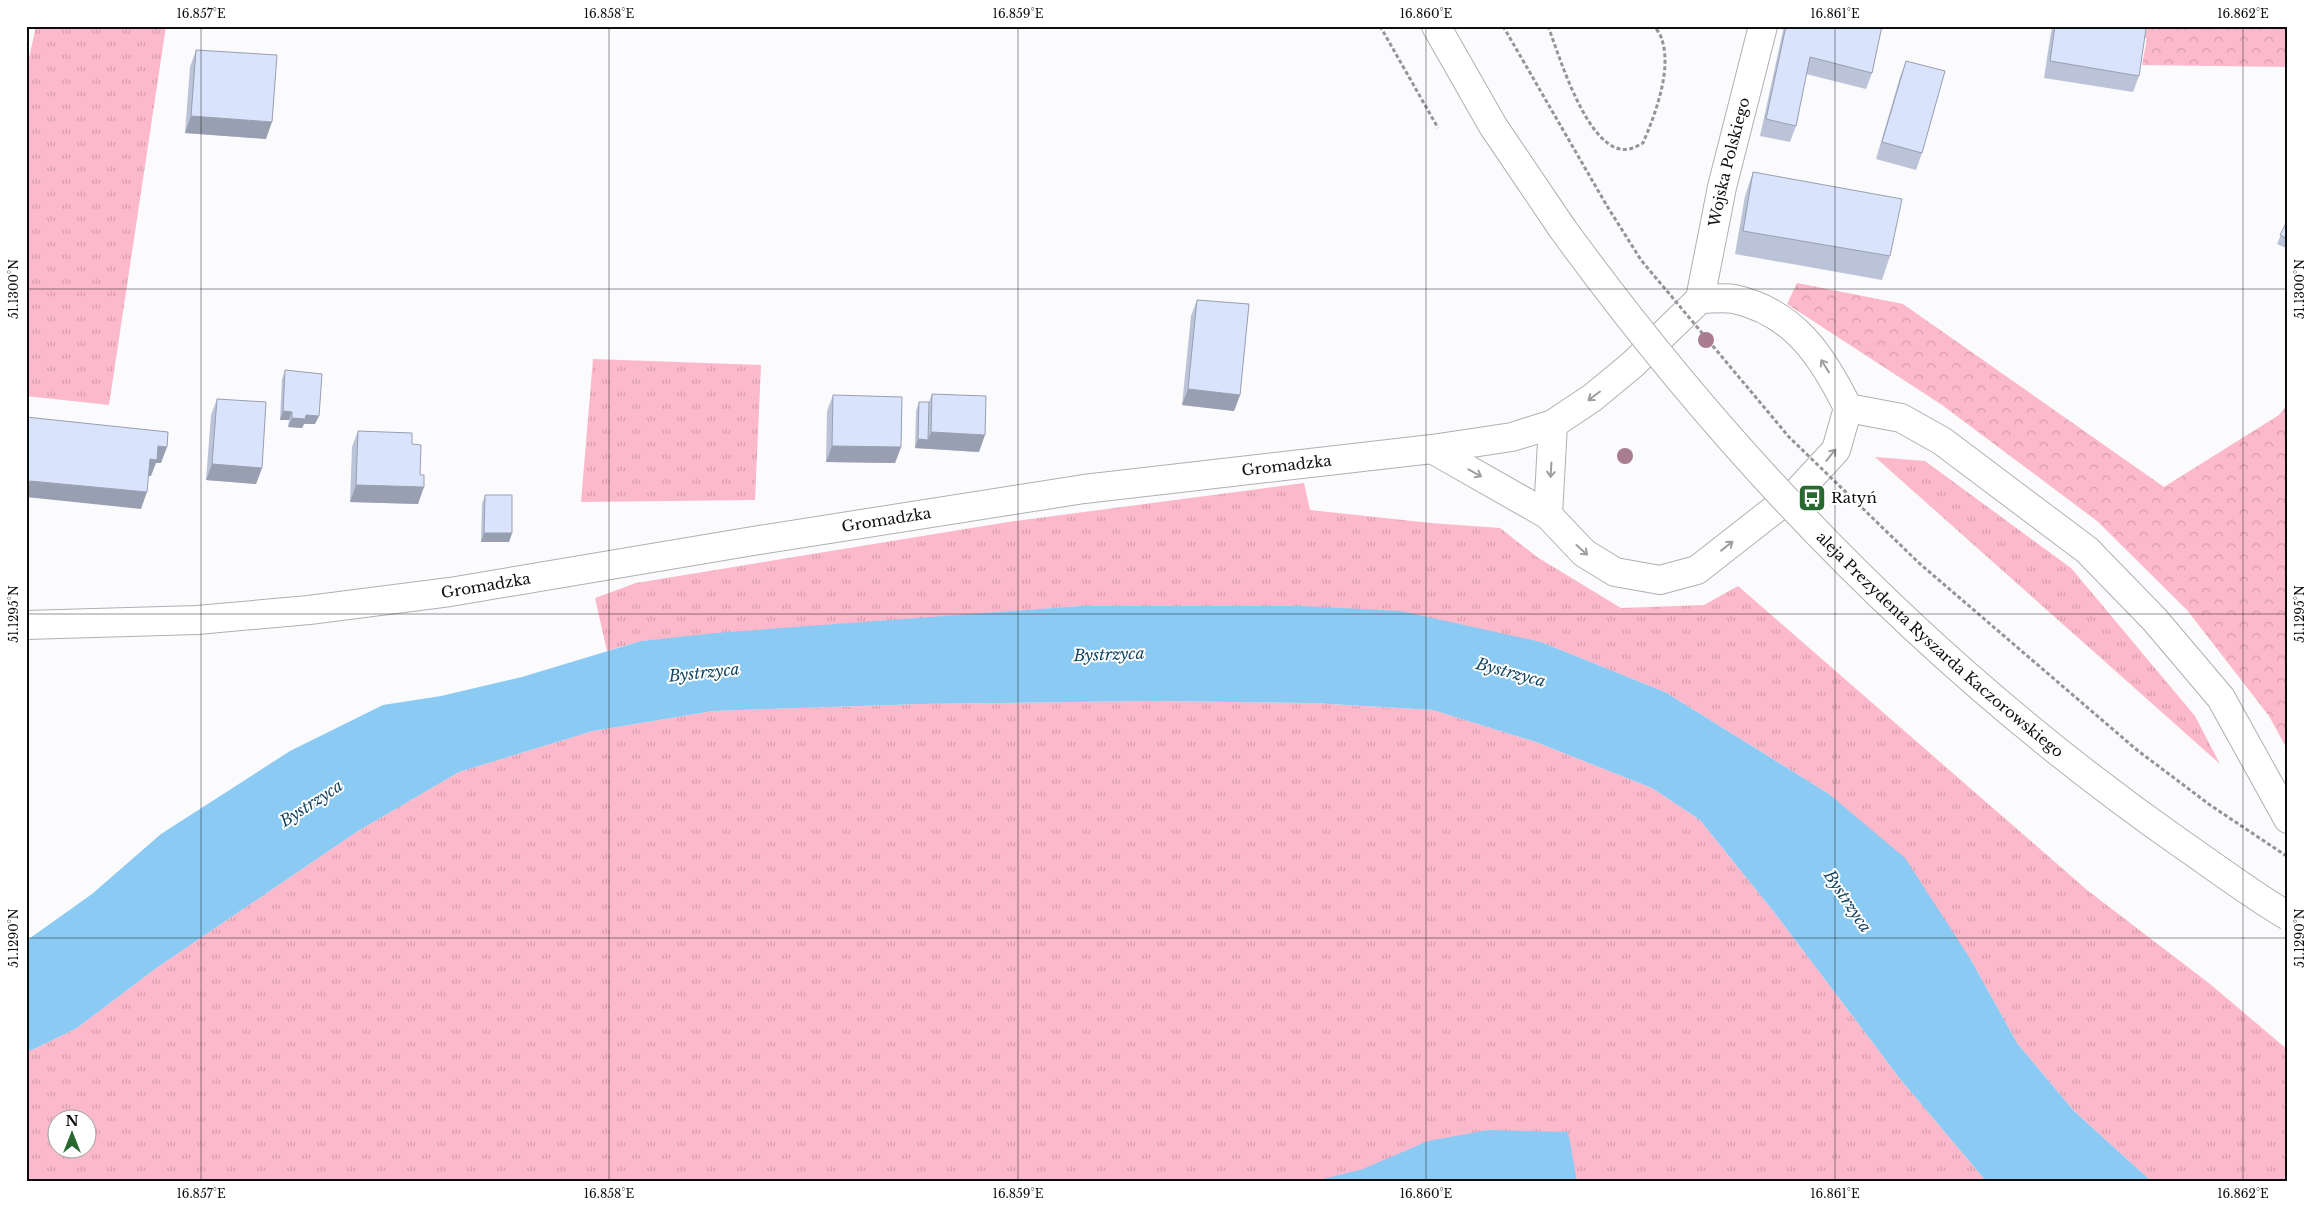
<svg xmlns="http://www.w3.org/2000/svg" width="2314" height="1207" font-family="'Libre Baskerville',serif">
<defs>
<pattern id="grass-tufts" width="24" height="20" patternUnits="userSpaceOnUse" patternTransform="scale(1.25)"><rect width="24" height="20" fill="#fbb9cb"/><path d="M3 7l-1-3M5 7V3M7 7l1-3M15 17l-1-3M17 17v-4M19 17l1-3" fill="none" stroke="#d69ead"/></pattern>
<pattern id="forest-crowns" width="20" height="18" patternUnits="userSpaceOnUse" patternTransform="scale(1.25)"><rect width="20" height="18" fill="#fbb9cb"/><path d="M2 6a3 3 0 1 1 6 0M12 15a3 3 0 1 1 6 0" fill="none" stroke="#d69ead"/></pattern>
</defs>
<rect width="100%" height="100%" fill="#fbfafd"/>
<!-- grass -->
<g fill="url(#grass-tufts)" fill-rule="evenodd">
<path d="M36,26H166L109,405L26,396V72Z"/>
<path d="M593,359L761,365L755,500L581,502Z"/>
<path d="M1875,457L1925,461L2071,568L2195,716L2220,764Z"/>
<path d="M1304,483L1310,510L1431,523L1500,528L1537,557L1621,608L1704,605L1738,586L2087,890L2210,984L2288,1050V1181H2151L2074,1111L2017,1043L1971,960L1829,794L1665,692L1541,642L1303,606H1080L641,641L607,651L595,598L636,583L1008,522Z"/>
<path d="M1153,701L1312,703L1433,710L1536,742L1652,788L1700,820L1774,912L1901,1080L1986,1181H26V1053L77,1028L155,969L358,831L459,772L593,731L713,711L921,704ZM58,1120H88V1150H58Z"/>
</g>
<!-- forest -->
<g fill="url(#forest-crowns)">
<path d="M2068,26H2288V67L2142,65L2147,38Z"/>
<path d="M1797,283L1903,304L2164,487L2279,415L2288,404V751L2269,716L2187,610L2097,521L1942,405L1787,304Z"/>
</g>
<!-- water -->
<g fill="#8acaf3">
<path d="M1080,606H1303L1401,611L1541,642L1665,692L1829,794L1905,858L1971,960L2017,1043L2074,1111L2151,1181H1986L1901,1080L1774,912L1700,820L1652,788L1536,742L1433,710L1312,703L1153,701L921,704L713,711L593,731L459,772L358,831L155,969L77,1028L26,1053V941L92,894L161,834L290,751L383,705L441,696L522,677L641,641L716,633Z"/>
<path d="M1488,1130L1568,1132L1577,1181H1315L1363,1169L1428,1141Z"/>
</g>
<g fill="none" stroke-linecap="round" stroke-linejoin="round">
<!-- street casing -->
<g stroke="#b0afb2" stroke-width="30">
<g id="street">
<path id="s1" d="M1700,299L1722,187L1763,26"/>
</g>
</g>
<!-- secondary casing -->
<g stroke="#b0afb2" stroke-width="30">
<g id="secondary">
<path d="M1848,408L1901,418L1942,441L2087,550L2155,620L2221,698L2288,819"/>
<path d="M1548,515L1553,424"/>
<path id="s2" d="M26,625L197,620L309,610L450,592L753,541L1084,489L1432,449L1512,437L1553,424L1592,398L1632,365L1700,299C1711,299 1724,297 1734,299C1794,312 1823,357 1848,408L1836,450L1798,491L1697,570L1660,580L1615,572L1584,553L1548,515L1432,449"/>
</g>
</g>
<!-- primary casing -->
<g stroke="#b0afb2" stroke-width="30">
<path id="primary" d="M1436,26L1493,126L1562,228"/>
</g>
<!-- path -->
<g stroke="#959597" stroke-width="3" stroke-dasharray="4 2.5" stroke-linecap="butt">
<path d="M1380,26L1438,128"/>
<path d="M1503,26L1607,206"/>
<path d="M1548,26C1559,55 1589,157 1629,149C1634,148 1639,145 1643,143C1655,115 1672,70 1662,40C1661,35 1657,30 1654,26"/>
</g>
<!-- street -->
<use href="#street" stroke="#fff" stroke-width="28"/>
<!-- secondary -->
<use href="#secondary" stroke="#fff" stroke-width="28"/>
<!-- primary -->
<use href="#primary" stroke="#fff" stroke-width="28"/>
<!-- primary-bridge casing -->
<g stroke="#b0afb2" stroke-width="30" stroke-linecap="butt">
<g id="primary-bridge">
<path id="s3" d="M1562,228C1735,466 1941,676 2183,845C2218,869 2252,895 2288,916"/>
</g>
</g>
<!-- path-bridge -->
<path stroke="#959597" stroke-width="3" stroke-dasharray="4 2.5" stroke-linecap="butt" d="M1607,206L1641,260L1789,437L1919,563L2137,750L2210,805L2288,857"/>
<!-- primary-bridge -->
<use href="#primary-bridge" stroke="#fff" stroke-width="28"/>
</g>
<!-- trees -->
<g fill="#aa7c90">
<circle cx="1706" cy="340" r="8"/>
<circle cx="1625" cy="456" r="8"/>
</g>
<!-- wall -->
<g fill="#bbc3d8">
<path d="M1784,26H1882L1872,73L1866,89L1806,74L1796,126L1790,142L1760,136Z"/>
<path d="M2053,26H2129L2139,76L2133,92L2044,78L2051,32Z"/>
<path d="M196,50L266,139L185,133L190,67Z"/>
<path d="M1906,61L1922,153L1916,170L1876,159L1900,77Z"/>
<path d="M1753,172L1890,256L1882,280L1735,254L1745,196Z"/>
<path d="M2288,219V249L2277,244Z"/>
<path d="M1197,300L1240,395L1234,411L1182,405L1191,316Z"/>
<path d="M285,370L315,424H304L302,428L288,427L289,420H280L282,379Z"/>
<path d="M932,394L979,452L915,448L916,411L919,402H929Z"/>
<path d="M833,395L901,447L895,463L826,462L827,411Z"/>
<path d="M217,399L262,468L256,484L206,480L211,415Z"/>
<path d="M358,431L412,444L418,504L350,502L352,447Z"/>
<path d="M485,495L512,533L509,542H481L482,504Z"/>
</g>
<!-- shaded-wall -->
<g fill="#989fb0">
<path d="M191,116L272,122L266,139L185,133Z"/>
<path d="M1188,389L1240,395L1234,411L1182,405Z"/>
<path d="M283,411L292,412L289,420H280Z"/>
<path d="M306,415L319,416L315,424H304L302,428L288,427L292,418Z"/>
<path d="M931,432L985,435L979,452L915,448L918,439L928,440Z"/>
<path d="M158,446L167,447L161,463H156L151,476H144L150,459Z"/>
<path d="M832,446L901,447L895,463L826,462Z"/>
<path d="M212,464L262,468L256,484L206,480Z"/>
<path d="M30,481L147,492L141,509L26,497V485Z"/>
<path d="M356,485L424,487L418,504L350,502Z"/>
<path d="M484,533H512L509,542H481Z"/>
</g>
<!-- building -->
<g fill="#d9e3fb" stroke="#989fb0">
<path d="M1786,26H1882L1872,73L1810,57L1796,126L1766,119Z"/>
<path d="M2055,26H2129L2146,29L2139,76L2050,61Z"/>
<path d="M196,50L277,55L272,122L191,116Z"/>
<path d="M1906,61L1945,71L1922,153L1882,142Z"/>
<path d="M1753,172L1902,199L1890,256L1743,231Z"/>
<path d="M2288,219V239L2280,235Z"/>
<path d="M1197,300L1249,304L1240,395L1188,389Z"/>
<path d="M285,370L322,374L319,416L306,415L305,419L292,418V412L283,411Z"/>
<path d="M932,394L986,396L985,435L931,432Z"/>
<path d="M833,395L902,397L901,447L832,446Z"/>
<path d="M217,399L266,402L262,468L212,464Z"/>
<path d="M919,402H929L928,440L918,439Z"/>
<path d="M26,417L168,432L167,447L158,446L157,460L150,459L147,492L30,481L29,485H26Z"/>
<path d="M358,431L412,433V444L421,445L420,475H424V487L356,485Z"/>
<path d="M485,495H512V533H484Z"/>
</g>
<!-- one-way arrows -->
<defs><path id="oneway-shaft" d="M-6 0H5M1.5-3L5.5 0L1.5 3" fill="none" stroke-width="1.6" stroke-linecap="round" stroke-linejoin="round" transform="scale(1.25)"/></defs>
<g stroke="#9e9e9f">
<use href="#oneway-shaft" transform="translate(1825 366) rotate(-122)"/>
<use href="#oneway-shaft" transform="translate(1594 396) rotate(143)"/>
<use href="#oneway-shaft" transform="translate(1831 455) rotate(-51)"/>
<use href="#oneway-shaft" transform="translate(1551 470) rotate(93)"/>
<use href="#oneway-shaft" transform="translate(1475 473) rotate(29)"/>
<use href="#oneway-shaft" transform="translate(1727 546) rotate(-38)"/>
<use href="#oneway-shaft" transform="translate(1582 550) rotate(42)"/>
</g>
<!-- ticks -->
<path fill="none" stroke="#0d0d0e" stroke-width="1" stroke-opacity="0.45" d="M201,26V1181M609,26V1181M1018,26V1181M1426,26V1181M1835,26V1181M2243,26V1181M26,289H2288M26,614H2288M26,938H2288"/>
<!-- icons -->
<defs>
<g id="bus-square" transform="scale(1.4375)"><rect x="-9" y="-9" width="18" height="18" rx="4" fill="#296931" stroke="#fff"/><path d="M-5-6H5V4H4V6H2V4H-2V6H-4V4H-5ZM-3.5-4V0h7V-4ZM-3.5 1.2v1.5H-2V1.2ZM2 1.2v1.5H3.5V1.2Z" fill="#fff"/></g>
</defs>
<g fill-rule="evenodd">
<use href="#bus-square" x="1812" y="498"/>
</g>
<g text-anchor="middle" stroke-width="4" stroke-linejoin="round" paint-order="stroke">
<!-- street labels -->
<g font-size="15" fill="#0d0d0e" stroke="#fff">
<text dy="5" stroke="none"><textPath href="#s1" startOffset="140">Wojska Polskiego</textPath></text>
<text dy="5" stroke="none"><textPath href="#s2" startOffset="1272">Gromadzka</textPath></text>
<text dy="5" stroke="none"><textPath href="#s2" startOffset="868">Gromadzka</textPath></text>
<text dy="5" stroke="none"><textPath href="#s2" startOffset="462">Gromadzka</textPath></text>
<text dy="5" stroke="none"><textPath href="#s3" startOffset="564">aleja Prezydenta Ryszarda Kaczorowskiego</textPath></text>
</g>
<!-- poi labels -->
<g font-size="15" fill="#0d0d0e" stroke="#fff" text-anchor="start">
<text x="1831" y="503">Ratyń</text>
</g>
<!-- water labels -->
<g font-size="16" font-style="italic" fill="#144662" stroke="#fff">
<text transform="translate(1109 654) rotate(-2)" y="6">Bystrzyca</text>
<text transform="translate(704 672) rotate(-6)" y="6">Bystrzyca</text>
<text transform="translate(1511 672) rotate(15)" y="6">Bystrzyca</text>
<text transform="translate(311 803) rotate(-33)" y="6">Bystrzyca</text>
<text transform="translate(1848 901) rotate(56)" y="6">Bystrzyca</text>
</g>
</g>
<!-- border -->
<rect width="2314" height="1207" fill="none" stroke="#ffffff" stroke-width="55"/>
<!-- north arrow -->
<g transform="translate(72 1134)"><circle r="24" fill="#ffffff" stroke="#9e9e9f"/>
<path d="M0-4L9 19L0 12L-9 19Z" fill="#296931"/>
<text y="-8" font-size="14" font-weight="bold" text-anchor="middle" fill="#0d0d0e">N</text>
</g>
<rect x="28" y="28" width="2258" height="1152" fill="none" stroke="#0d0d0e" stroke-width="2"/>
<g font-size="12" text-anchor="middle" fill="#0d0d0e">
<text x="201" y="18">16.857°E</text>
<text x="609" y="18">16.858°E</text>
<text x="1018" y="18">16.859°E</text>
<text x="1426" y="18">16.860°E</text>
<text x="1835" y="18">16.861°E</text>
<text x="2243" y="18">16.862°E</text>
<text transform="translate(14 289) rotate(-90)" y="4">51.1300°N</text>
<text transform="translate(2300 289) rotate(-90)" y="4">51.1300°N</text>
<text transform="translate(14 614) rotate(-90)" y="4">51.1295°N</text>
<text transform="translate(2300 614) rotate(-90)" y="4">51.1295°N</text>
<text transform="translate(14 938) rotate(-90)" y="4">51.1290°N</text>
<text transform="translate(2300 938) rotate(-90)" y="4">51.1290°N</text>
<text x="201" y="1198">16.857°E</text>
<text x="609" y="1198">16.858°E</text>
<text x="1018" y="1198">16.859°E</text>
<text x="1426" y="1198">16.860°E</text>
<text x="1835" y="1198">16.861°E</text>
<text x="2243" y="1198">16.862°E</text>
</g>
</svg>
